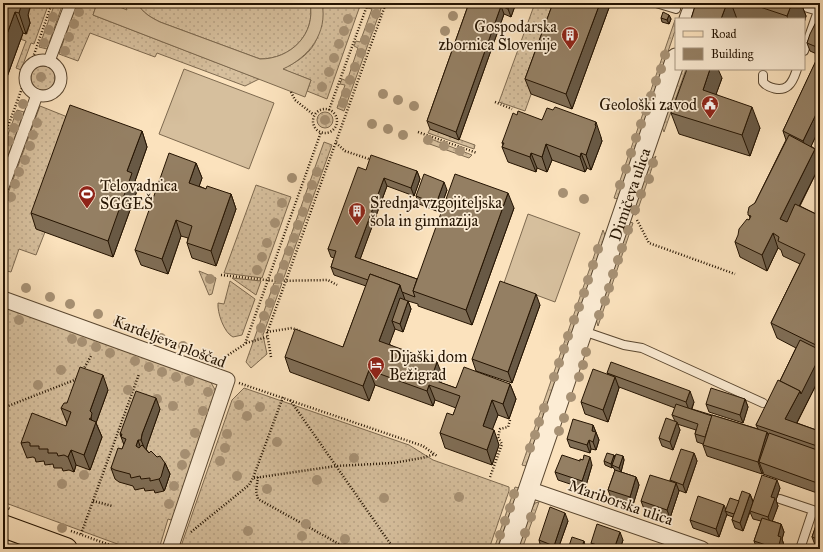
<svg xmlns="http://www.w3.org/2000/svg" width="823" height="552" font-family="'IM FELL Great Primer',serif">
<defs>
<pattern id="grass-dots" width="8" height="8" patternUnits="userSpaceOnUse"><rect width="8" height="8" fill="#d6bf9d"/><path d="M2 2h.1M6 6h.1" fill="none" stroke="#b8a385" stroke-width="1.8" stroke-linecap="round"/></pattern>
</defs>
<rect width="100%" height="100%" fill="#fbe2bd"/>
<filter id="stains"><feTurbulence type="fractalNoise" baseFrequency=".005" numOctaves="4"/><feColorMatrix values="0 0 0 0 .2 0 0 0 0 .09 0 0 0 0 .02 0 0 0 .5 -.17"/></filter>
<radialGradient id="worn" r=".72"><stop offset=".6" stop-color="#630" stop-opacity="0"/><stop offset="1" stop-color="#630" stop-opacity=".3"/></radialGradient>
<!-- grass -->
<g fill="url(#grass-dots)" stroke="#7d694f">
<path d="M32,3H49L34,44L31,43L21,70L16,68L26,41L20,39L23,33L27,34L30,23L26,21Z"/>
<path d="M55,3H63L47,49L39,47Z"/>
<path d="M77,3H97L93,15L259,79L245,86L157,53L155,57L90,33L78,61L59,54Z"/>
<path d="M137,3H310C316,34 291,59 260,59L160,22C150,17 143,13 137,3Z"/>
<path d="M322,3H361L327,99L307,91L311,80L282,69C296,63 312,53 317,38C321,28 321,17 323,7Z"/>
<path d="M369,3L373,5L374,3H383L344,111L337,108L345,85L340,84L342,79L347,81L358,48L354,46L356,41L360,42L372,9L367,8Z"/>
<path d="M535,3H564L525,111L499,102Z"/>
<path d="M675,20V31L618,199L614,198Z"/>
<circle cx="43" cy="78" r="12"/>
<path d="M682,69H686L664,132L662,127Z"/>
<path d="M40,106L75,120L36,228L45,232L36,255L19,249L11,272L3,270V207Z"/>
<path d="M17,110L24,112L3,170V148Z"/>
<circle cx="325" cy="120" r="8"/>
<path d="M430,129L475,145L474,149L428,133Z"/>
<path d="M426,137L472,155L469,158L424,142Z"/>
<path d="M324,142L332,145L283,280H275Z"/>
<path d="M656,156L636,215L632,214L651,160Z"/>
<path d="M256,185L291,197L262,278L224,273Z"/>
<path d="M630,222L633,223L598,326L596,319Z"/>
<path d="M603,230L605,235L604,239L526,466L522,465Z"/>
<path d="M199,271L216,278L212,294L209,295Z"/>
<path d="M232,278L261,281L256,295Z"/>
<path d="M230,281L255,299L242,335L233,337C224,333 217,312 218,303L224,304Z"/>
<path d="M274,283H282L263,335L267,354L251,368L246,362Z"/>
<path d="M3,305L209,379L218,395L174,521L168,519L159,549H131L3,502Z"/>
<path d="M244,388L409,445L433,460L509,487V491L489,549H180L232,400Z"/>
<path d="M515,487L519,488L497,549H494Z"/>
<path d="M539,502L522,549H518L531,510L535,503Z"/>
</g>
<!-- pitch -->
<g fill="#d6bf9d" stroke="#7d694f">
<path d="M97,3H110L127,10L124,3H137C143,13 150,17 160,22L260,59C291,59 316,34 310,3H322C328,33 309,57 283,69L311,80L305,97L93,15Z"/>
<path d="M184,69L274,103L249,169L159,134Z"/>
<path d="M528,214L580,233L555,302L504,283Z"/>
</g>
<g fill="none" stroke-linecap="round" stroke-linejoin="round">
<!-- service casing -->
<g stroke="#5a4730" stroke-width="10">
<g id="service">
<path d="M656,3L676,9"/>
<path d="M791,3L818,11L804,51"/>
<path d="M763,75V82C768,88 781,92 788,86C793,82 795,75 797,69"/>
<path d="M583,331L624,345L642,348L763,403"/>
<path d="M780,499L813,510L800,549"/>
</g>
</g>
<!-- pedestrian casing -->
<g stroke="#5a4730" stroke-width="13">
<g id="pedestrian">
<circle cx="43" cy="78" r="18"/>
<path d="M49,61L71,3"/>
<path d="M3,187L37,95"/>
</g>
</g>
<!-- minor casing -->
<g stroke="#5a4730" stroke-width="17">
<g id="minor">
<path d="M3,299L227,380L170,549"/>
<path d="M528,489L702,549"/>
</g>
</g>
<!-- tertiary casing -->
<g stroke="#5a4730" stroke-width="21">
<g id="tertiary">
<path d="M689,19L695,3"/>
<path id="s1" d="M508,549L676,58"/>
</g>
</g>
<!-- primary casing -->
<g stroke="#241301" stroke-width="24">
<path id="primary" d="M3,526L66,549"/>
</g>
<!-- path -->
<g stroke="#241301" stroke-width="2.5" stroke-dasharray="1 2" stroke-linecap="butt">
<path d="M30,66L52,3"/>
<path d="M291,92L295,100L314,115"/>
<path d="M495,102L512,109"/>
<circle cx="325" cy="121" r="12"/>
<path d="M329,110L368,3"/>
<path d="M418,132L477,153"/>
<path d="M3,140L25,80"/>
<path d="M336,143L345,151L372,160"/>
<path d="M637,220L649,243L735,274"/>
<path d="M221,275L275,281L328,280L337,285"/>
<path d="M267,332L292,328L300,331"/>
<path d="M246,343L267,337"/>
<path d="M228,355L245,344L321,132"/>
<path d="M271,357L267,333L386,3"/>
<path d="M83,370L91,356"/>
<path d="M239,383L423,446L437,456"/>
<path d="M290,400L394,549"/>
<path d="M3,408L77,379"/>
<path d="M258,477L256,491L258,499L348,549"/>
<path d="M490,477L502,444L498,437L500,429L508,427L510,420"/>
<path d="M254,478L336,466L393,463L422,458L435,454"/>
<path d="M93,501L112,506"/>
<path d="M3,506L10,509"/>
<path d="M71,531L121,549"/>
<path d="M191,532L249,485L253,478L283,397"/>
<path d="M81,534L139,374"/>
</g>
<!-- service -->
<use href="#service" stroke="#fcecd4" stroke-width="8"/>
<!-- pedestrian -->
<use href="#pedestrian" stroke="#fcecd4" stroke-width="11"/>
<!-- minor -->
<use href="#minor" stroke="#fcecd4" stroke-width="15"/>
<!-- tertiary -->
<use href="#tertiary" stroke="#fcecd4" stroke-width="19"/>
<!-- primary -->
<use href="#primary" stroke="#fbe2bd" stroke-width="22"/>
</g>
<!-- trees -->
<g fill="#a79174">
<circle cx="79" cy="12" r="5"/>
<circle cx="376" cy="14" r="5"/>
<circle cx="453" cy="16" r="5"/>
<circle cx="53" cy="17" r="5"/>
<circle cx="348" cy="19" r="5"/>
<circle cx="74" cy="24" r="5"/>
<circle cx="370" cy="28" r="5"/>
<circle cx="49" cy="30" r="5"/>
<circle cx="344" cy="31" r="5"/>
<circle cx="445" cy="31" r="5"/>
<circle cx="69" cy="37" r="5"/>
<circle cx="365" cy="40" r="5"/>
<circle cx="44" cy="43" r="5"/>
<circle cx="339" cy="44" r="5"/>
<circle cx="65" cy="51" r="5"/>
<circle cx="361" cy="53" r="5"/>
<circle cx="665" cy="55" r="5"/>
<circle cx="334" cy="58" r="5"/>
<circle cx="355" cy="67" r="5"/>
<circle cx="661" cy="69" r="5"/>
<circle cx="329" cy="72" r="5"/>
<circle cx="41" cy="77" r="5"/>
<circle cx="350" cy="80" r="5"/>
<circle cx="656" cy="81" r="5"/>
<circle cx="322" cy="87" r="5"/>
<circle cx="346" cy="93" r="5"/>
<circle cx="383" cy="94" r="5"/>
<circle cx="651" cy="96" r="5"/>
<circle cx="398" cy="100" r="5"/>
<circle cx="343" cy="103" r="5"/>
<circle cx="23" cy="104" r="5"/>
<circle cx="414" cy="106" r="5"/>
<circle cx="646" cy="111" r="5"/>
<circle cx="18" cy="116" r="5"/>
<circle cx="325" cy="120" r="5"/>
<circle cx="37" cy="123" r="5"/>
<circle cx="372" cy="124" r="5"/>
<circle cx="641" cy="124" r="5"/>
<circle cx="14" cy="128" r="5"/>
<circle cx="388" cy="129" r="5"/>
<circle cx="33" cy="135" r="5"/>
<circle cx="403" cy="135" r="5"/>
<circle cx="636" cy="138" r="5"/>
<circle cx="428" cy="140" r="5"/>
<circle cx="9" cy="141" r="5"/>
<circle cx="30" cy="146" r="5"/>
<circle cx="444" cy="146" r="5"/>
<circle cx="460" cy="151" r="5"/>
<circle cx="631" cy="153" r="5"/>
<circle cx="25" cy="160" r="5"/>
<circle cx="653" cy="163" r="5"/>
<circle cx="626" cy="169" r="5"/>
<circle cx="19" cy="172" r="5"/>
<circle cx="317" cy="172" r="5"/>
<circle cx="292" cy="178" r="5"/>
<circle cx="649" cy="179" r="5"/>
<circle cx="15" cy="184" r="5"/>
<circle cx="312" cy="185" r="5"/>
<circle cx="620" cy="185" r="5"/>
<circle cx="563" cy="193" r="5"/>
<circle cx="641" cy="194" r="5"/>
<circle cx="11" cy="197" r="5"/>
<circle cx="308" cy="198" r="5"/>
<circle cx="584" cy="199" r="5"/>
<circle cx="282" cy="203" r="5"/>
<circle cx="635" cy="210" r="5"/>
<circle cx="303" cy="212" r="5"/>
<circle cx="275" cy="223" r="5"/>
<circle cx="298" cy="225" r="5"/>
<circle cx="628" cy="230" r="5"/>
<circle cx="294" cy="238" r="5"/>
<circle cx="267" cy="243" r="5"/>
<circle cx="622" cy="248" r="5"/>
<circle cx="598" cy="249" r="5"/>
<circle cx="289" cy="251" r="5"/>
<circle cx="262" cy="257" r="5"/>
<circle cx="618" cy="260" r="5"/>
<circle cx="284" cy="265" r="5"/>
<circle cx="593" cy="265" r="5"/>
<circle cx="257" cy="270" r="5"/>
<circle cx="613" cy="274" r="5"/>
<circle cx="279" cy="278" r="5"/>
<circle cx="210" cy="279" r="5"/>
<circle cx="588" cy="280" r="5"/>
<circle cx="26" cy="288" r="5"/>
<circle cx="609" cy="288" r="5"/>
<circle cx="275" cy="290" r="5"/>
<circle cx="584" cy="293" r="5"/>
<circle cx="50" cy="297" r="5"/>
<circle cx="605" cy="301" r="5"/>
<circle cx="270" cy="303" r="5"/>
<circle cx="70" cy="304" r="5"/>
<circle cx="579" cy="307" r="5"/>
<circle cx="98" cy="314" r="5"/>
<circle cx="599" cy="315" r="5"/>
<circle cx="264" cy="316" r="5"/>
<circle cx="19" cy="320" r="5"/>
<circle cx="574" cy="320" r="5"/>
<circle cx="118" cy="323" r="5"/>
<circle cx="261" cy="328" r="5"/>
<circle cx="143" cy="332" r="5"/>
<circle cx="568" cy="336" r="5"/>
<circle cx="161" cy="338" r="5"/>
<circle cx="72" cy="339" r="5"/>
<circle cx="82" cy="342" r="5"/>
<circle cx="183" cy="346" r="5"/>
<circle cx="96" cy="347" r="5"/>
<circle cx="564" cy="349" r="5"/>
<circle cx="586" cy="352" r="5"/>
<circle cx="110" cy="353" r="5"/>
<circle cx="135" cy="361" r="5"/>
<circle cx="559" cy="363" r="5"/>
<circle cx="583" cy="365" r="5"/>
<circle cx="149" cy="367" r="5"/>
<circle cx="61" cy="370" r="5"/>
<circle cx="162" cy="372" r="5"/>
<circle cx="176" cy="377" r="5"/>
<circle cx="554" cy="377" r="5"/>
<circle cx="579" cy="377" r="5"/>
<circle cx="189" cy="381" r="5"/>
<circle cx="38" cy="385" r="5"/>
<circle cx="128" cy="390" r="5"/>
<circle cx="208" cy="392" r="5"/>
<circle cx="571" cy="397" r="5"/>
<circle cx="157" cy="399" r="5"/>
<circle cx="239" cy="405" r="5"/>
<circle cx="173" cy="406" r="5"/>
<circle cx="260" cy="407" r="5"/>
<circle cx="544" cy="408" r="5"/>
<circle cx="203" cy="411" r="5"/>
<circle cx="247" cy="416" r="5"/>
<circle cx="564" cy="418" r="5"/>
<circle cx="539" cy="422" r="5"/>
<circle cx="559" cy="431" r="5"/>
<circle cx="195" cy="433" r="5"/>
<circle cx="227" cy="434" r="5"/>
<circle cx="535" cy="435" r="5"/>
<circle cx="277" cy="442" r="5"/>
<circle cx="225" cy="448" r="5"/>
<circle cx="530" cy="448" r="5"/>
<circle cx="185" cy="454" r="5"/>
<circle cx="354" cy="458" r="5"/>
<circle cx="220" cy="461" r="5"/>
<circle cx="182" cy="465" r="5"/>
<circle cx="84" cy="475" r="5"/>
<circle cx="237" cy="476" r="5"/>
<circle cx="317" cy="480" r="5"/>
<circle cx="62" cy="484" r="5"/>
<circle cx="174" cy="486" r="5"/>
<circle cx="267" cy="489" r="5"/>
<circle cx="514" cy="494" r="5"/>
<circle cx="459" cy="497" r="5"/>
<circle cx="384" cy="498" r="5"/>
<circle cx="169" cy="504" r="5"/>
<circle cx="510" cy="508" r="5"/>
<circle cx="531" cy="517" r="5"/>
<circle cx="505" cy="521" r="5"/>
<circle cx="306" cy="524" r="5"/>
<circle cx="62" cy="528" r="5"/>
<circle cx="248" cy="531" r="5"/>
<circle cx="525" cy="533" r="5"/>
<circle cx="500" cy="535" r="5"/>
<circle cx="302" cy="536" r="5"/>
<circle cx="345" cy="539" r="5"/>
</g>
<!-- wall -->
<g fill="#7f6d55" stroke="#241301">
<path d="M3,3L28,15L30,23L26,34L23,33L3,88Z"/>
<path d="M469,3H516L511,17L504,14L459,140L430,129L427,121Z"/>
<path d="M553,3H609L610,5L572,109L531,94L525,79Z"/>
<path d="M696,3H801L806,16L804,23V19H691Z"/>
<path d="M820,14V127L811,146L815,149L820,162V165L800,206L820,216V377L797,423L819,431L820,430V494L763,474V472L762,474L707,456L703,445V444L697,442L695,434L696,430L677,424L680,430L673,450L662,446L659,438L675,421L672,415L675,408L619,387V388L608,422L585,414L581,402L608,374L607,373L694,402L692,409L758,429L756,425L780,381L796,348L777,338L771,323L800,264L783,256L781,250L778,248L767,271L740,257L735,242L750,218L748,212L755,203L786,140L783,131L819,55L810,51L807,43Z"/>
<path d="M669,15L671,19L669,24L662,22L661,18Z"/>
<path d="M722,78L716,94L760,128L750,156L679,134L671,113Z"/>
<path d="M517,115L542,120L601,137V138L602,141L591,170L587,168L585,172L552,160L547,172L537,168L536,172L508,162L502,147L503,145L502,143Z"/>
<path d="M142,131L147,147L135,181L138,188L113,257L36,229L31,213Z"/>
<path d="M196,163L202,178L199,186L206,189L231,194L236,209L216,266L192,258L187,243L188,238L181,236L168,274L141,265L135,250Z"/>
<path d="M366,170L417,171L420,179L414,196L387,186L360,259L417,279L514,208L472,325L418,306V304L408,301L411,309L403,332L395,329L389,344L443,377L441,383L456,388L510,384L516,399L509,419L498,415L492,429L499,445L492,465L445,448L440,433L453,415L456,408L435,400L433,406L375,385L369,401L290,372L285,357L343,347L366,286L334,275L331,267L334,258L331,257L328,249Z"/>
<path d="M447,190L439,212L419,204L416,196Z"/>
<path d="M540,305L512,383L476,371L472,359Z"/>
<path d="M108,390L96,423L102,437L90,470L76,465L74,472L69,470L63,471L62,468H54L53,464L45,465L44,461L36,462L35,458L33,457L27,458L21,443L66,426L67,423L61,408L67,403Z"/>
<path d="M745,399L748,407L743,423L709,412L706,404Z"/>
<path d="M160,409L147,446L146,449L149,453L165,463L170,474L165,489L164,491L155,493L154,490L145,491L144,488L135,490L133,486L119,482L115,479L111,468L122,449L124,445L120,434Z"/>
<path d="M593,425L599,440L596,450L591,449L590,453L570,447L567,439Z"/>
<path d="M694,453L697,461L686,493L678,490L679,491L670,518L644,509L641,501L670,481V480Z"/>
<path d="M614,455L615,458L623,456L624,460L621,472L636,477L639,485L633,505L611,498L608,490L615,470L614,469L613,467L612,468L605,465L604,461Z"/>
<path d="M583,460L592,465L585,489L558,480L555,472L580,461Z"/>
<path d="M780,488L776,500L778,506L772,521L781,524L784,532L782,539L784,545L783,549H757L754,541L761,521L753,519L750,512L743,531L735,528L732,520L733,517L727,515V514L719,537L693,528L690,520L726,509L739,501L750,494L753,501Z"/>
<path d="M820,514V547L815,545L812,537Z"/>
<path d="M568,521L558,549H544L541,548L539,540Z"/>
<path d="M623,540L620,549H593L591,543Z"/>
</g>
<!-- shaded-wall -->
<g fill="#685945" stroke="#241301">
<path d="M19,3H31L28,15L30,23L26,34L19,13Z"/>
<path d="M510,3H516L511,17L508,9Z"/>
<path d="M600,3H609L610,5L572,109L566,94Z"/>
<path d="M727,3H731L737,19H721Z"/>
<path d="M792,3H801L806,16L804,23V19H788L787,16Z"/>
<path d="M501,6L504,14L459,140L456,132Z"/>
<path d="M15,12L23,33L3,88V45Z"/>
<path d="M669,15L671,19L669,24L667,20Z"/>
<path d="M710,69H718L722,78L710,111L703,90Z"/>
<path d="M820,106V127L808,153L803,141Z"/>
<path d="M752,107L760,128L750,156L742,135Z"/>
<path d="M596,122L601,137V138L602,141L591,170L586,155Z"/>
<path d="M142,131L147,147L135,181L138,188L113,257L108,241L127,171Z"/>
<path d="M546,144L552,160L547,172L542,157Z"/>
<path d="M815,149L820,162V165L785,234L780,219Z"/>
<path d="M531,153L537,168L536,172L530,157Z"/>
<path d="M581,153L587,168L585,172L580,157Z"/>
<path d="M196,163L202,178L195,198L189,183Z"/>
<path d="M417,171L420,179L414,196L411,188Z"/>
<path d="M384,178L387,186L358,265L355,257Z"/>
<path d="M444,182L447,190L439,212L436,204Z"/>
<path d="M508,193L514,208L472,325L466,310Z"/>
<path d="M231,194L236,209L216,266L211,251Z"/>
<path d="M176,220L181,236L168,274L162,259Z"/>
<path d="M773,233L778,248L767,271L762,255Z"/>
<path d="M400,285L405,300L392,321L395,329L385,356L379,341Z"/>
<path d="M536,294L540,305L512,383L508,372Z"/>
<path d="M408,301L411,309L403,332L400,324Z"/>
<path d="M820,356V377L791,434L785,419L800,391Z"/>
<path d="M437,362L443,377L439,389L431,379Z"/>
<path d="M369,370L375,385L369,401L363,386Z"/>
<path d="M103,375L108,390L96,423L102,437L90,470L84,455L94,428L91,418L90,411Z"/>
<path d="M615,377L619,388L608,422L603,410Z"/>
<path d="M510,384L516,399L509,419L503,404Z"/>
<path d="M429,385L435,400L433,406L427,391Z"/>
<path d="M690,391L694,402L690,413L686,402Z"/>
<path d="M156,398L160,409L147,446L146,452L141,440L142,434Z"/>
<path d="M745,399L748,407L743,423L740,415Z"/>
<path d="M492,400L498,415L488,441L483,426Z"/>
<path d="M677,422L680,430L673,450L670,442Z"/>
<path d="M593,425L599,440L596,450L593,442L592,431Z"/>
<path d="M494,430L499,445L492,465L487,450Z"/>
<path d="M767,432L772,444L759,462L763,472L762,474L758,462Z"/>
<path d="M138,440L142,452L136,446Z"/>
<path d="M589,440L591,449L590,453L587,445Z"/>
<path d="M71,450L76,465L74,472L68,457Z"/>
<path d="M694,453L697,461L686,493L683,485Z"/>
<path d="M614,455L615,459L612,465V468L611,464Z"/>
<path d="M623,456L624,460L621,472L619,468Z"/>
<path d="M590,457L592,465L585,489L582,481Z"/>
<path d="M165,463L170,474L165,489L164,491L159,479Z"/>
<path d="M636,477L639,485L633,505L630,497Z"/>
<path d="M777,480L780,488L776,500L778,506L771,525L768,517L771,497Z"/>
<path d="M676,483L679,491L670,518L667,510Z"/>
<path d="M750,494L753,502L743,531L740,523Z"/>
<path d="M724,505L727,512L725,511L727,514L719,537L716,529Z"/>
<path d="M565,513L568,521L558,549H555L554,546Z"/>
<path d="M781,524L784,532L782,539L784,545L783,549H778V536Z"/>
<path d="M620,532L623,540L620,549H614Z"/>
<path d="M584,541L586,549H581Z"/>
</g>
<!-- building -->
<g fill="#947f63" stroke="#241301">
<path d="M3,3H22L19,13L15,12L3,45Z"/>
<path d="M469,3H510L508,9L501,6L456,132L427,121Z"/>
<path d="M553,3H600L566,94L525,79Z"/>
<path d="M696,3H727L721,19H691Z"/>
<path d="M748,3H792L787,16Z"/>
<path d="M663,12L669,15L667,20L661,18Z"/>
<path d="M820,14V44L819,48L807,43L810,34Z"/>
<path d="M820,52V106L803,141L783,131Z"/>
<path d="M687,69H710L703,90L752,107L742,135L671,113Z"/>
<path d="M70,105L142,131L127,171L132,173L108,241L31,213Z"/>
<path d="M555,107L596,122L595,125L596,126L586,155L581,153L580,157L546,144L542,157L531,153L530,157L502,147L504,143H502L513,113L517,115L518,111L542,120L547,108L553,110Z"/>
<path d="M789,135L815,149L780,219L787,222L795,204L820,216V347L771,323L805,254L778,241L779,237L773,233L762,255L735,242L738,235L739,229L747,219L749,220L751,216L748,215V212L749,207L755,203Z"/>
<path d="M169,153L196,163L189,183L206,189L207,186L231,194L211,251L187,243L192,226L176,220L162,259L135,250Z"/>
<path d="M371,155L417,171L411,188L384,178L355,257L417,279L413,291L415,297L402,292L400,285L370,274L368,280L331,267L336,251L328,249L358,167L366,170Z"/>
<path d="M424,174L444,182L436,204L416,196Z"/>
<path d="M455,174L508,193L466,310L413,291Z"/>
<path d="M370,274L400,285L379,341L437,362L431,379L456,388L464,367L510,384L503,404L492,400L483,426L494,430L487,450L440,433L447,413L453,415L460,396L429,385L427,391L369,370L363,386L285,357L295,329L343,347Z"/>
<path d="M500,281L536,294L508,372L472,359Z"/>
<path d="M400,298L408,301L400,324L392,321Z"/>
<path d="M800,340L820,350V356L801,394L800,391L780,381Z"/>
<path d="M611,362L690,391L686,402L607,373Z"/>
<path d="M80,367L103,375L90,411L92,413L91,418L89,419L96,422L84,455L71,450L68,457L64,455L58,456L57,453H48V449H39V446H30V443L28,442L21,443L32,413L66,426L71,412L61,408L64,403H67Z"/>
<path d="M593,369L615,377L603,410L581,402Z"/>
<path d="M778,380L800,391L785,419L819,431L820,430V447L756,425Z"/>
<path d="M711,388L745,399L740,415L706,404Z"/>
<path d="M136,391L156,398L142,434L141,440H138L136,446L139,448L142,445L149,453L151,451L157,457L160,456L165,463L161,477L159,479L150,481V478L141,479L140,476L131,478L130,474L115,470L111,468L118,448L122,449L126,439L121,437L122,434H120Z"/>
<path d="M676,404L712,416L705,437L695,434L698,424L672,415Z"/>
<path d="M820,411V416L818,415Z"/>
<path d="M712,415L767,432L758,462L703,445Z"/>
<path d="M666,418L677,422L670,442L659,438Z"/>
<path d="M573,419L593,425L592,431L596,432L593,442L589,440L587,445L567,439Z"/>
<path d="M769,433L820,451V484L759,462Z"/>
<path d="M681,449L694,453L683,485L670,480Z"/>
<path d="M607,453L614,455L611,464L604,461Z"/>
<path d="M616,454L623,456L619,468L612,465Z"/>
<path d="M562,455L580,461V459L583,460L584,455L590,457L582,481L555,472Z"/>
<path d="M615,470L636,477L630,497L608,490Z"/>
<path d="M650,475L676,483L667,510L641,501Z"/>
<path d="M762,475L777,480L771,497L775,498L768,517L750,511Z"/>
<path d="M742,491L750,494L740,523L732,520Z"/>
<path d="M698,496L724,505L716,529L690,520Z"/>
<path d="M730,498L739,501L734,514L725,511Z"/>
<path d="M550,507L565,513L554,546L539,540Z"/>
<path d="M820,514V540L812,537Z"/>
<path d="M762,518L781,524L778,536L781,537L778,549L754,541Z"/>
<path d="M597,524L620,532L614,549H609L591,543Z"/>
<path d="M572,537L584,541L581,549H568Z"/>
<path d="M656,545L669,549H655Z"/>
</g>
<!-- icons -->
<defs>
<g id="building-pin" transform="scale(0.9)"><path d="M0 17L-7.5 6A9.5 9.5 0 1 1 7.5 6Z" fill="#8f2418" stroke="#fcecd4"/><path d="M-4-6H4V6H1V3H-1V6H-4ZM-2.5-4.3h1.7v1.8h-1.7ZM.8-4.3h1.7v1.8H.8ZM-2.5-1h1.7V.8h-1.7ZM.8-1h1.7V.8H.8Z" fill="#fff"/></g>
<g id="civic-pin" transform="scale(0.9)"><path d="M0 17L-7.5 6A9.5 9.5 0 1 1 7.5 6Z" fill="#8f2418" stroke="#fcecd4"/><path d="M-.6-6.5H3V-4.5H.6V-3L4-1V1h2V6H-6V1h2V-1L-.6-3ZM-1.2 2.5V6h2.4V2.5Z" fill="#fff"/></g>
<g id="stadium-pin" transform="scale(0.9)"><path d="M0 17L-7.5 6A9.5 9.5 0 1 1 7.5 6Z" fill="#8f2418" stroke="#fcecd4"/><path d="M0-5a6.5 5 0 1 0 0 10a6.5 5 0 1 0 0-10ZM-3.5-1.8h7v3.6h-7Z" fill="#fff"/></g>
<g id="hotel-pin" transform="scale(0.9)"><path d="M0 17L-7.5 6A9.5 9.5 0 1 1 7.5 6Z" fill="#8f2418" stroke="#fcecd4"/><path d="M-6-4.5h1.5V1H6V5H4.5V3h-9V5H-6ZM-4 0a1.8 1.8 0 1 1 3.6 0ZM.5 0V-2.5h3Q6-2.5 6 0Z" fill="#fff"/></g>
</defs>
<g fill-rule="evenodd">
<use href="#building-pin" x="570" y="35"/>
<use href="#civic-pin" x="710" y="104"/>
<use href="#stadium-pin" x="87" y="194"/>
<use href="#building-pin" x="357" y="211"/>
<use href="#hotel-pin" x="376" y="365"/>
</g>
<g text-anchor="middle" stroke-width="3.5" stroke-linejoin="round" paint-order="stroke">
<!-- poi labels -->
<g font-size="16" fill="#241301" stroke="#fcecd4" text-anchor="start">
<text x="557" y="32" text-anchor="end">Gospodarska<tspan x="557" dy="18">zbornica Slovenije</tspan></text>
<text x="697" y="110" text-anchor="end">Geološki zavod</text>
<text x="100" y="191">Telovadnica<tspan x="100" dy="18">SGGEŠ</tspan></text>
<text x="370" y="208">Srednja vzgojiteljska<tspan x="370" dy="18">šola in gimnazija</tspan></text>
<text x="389" y="362">Dijaški dom<tspan x="389" dy="18">Bežigrad</tspan></text>
</g>
<!-- street labels -->
<g font-size="16" fill="#241301" stroke="#fcecd4">
<text dy="6" stroke="none"><textPath href="#s1" startOffset="375">Dimičeva ulica</textPath></text>
<text transform="translate(170 341) rotate(21)" y="6">Kardeljeva ploščad</text>
<text transform="translate(621 502) rotate(19)" y="6">Mariborska ulica</text>
</g>
</g>
<!-- margin -->
<rect width="823" height="552" fill="none" stroke="#fbe2bd" stroke-width="16"/>
<rect x="4" y="4" width="815" height="544" fill="none" stroke="#241301" stroke-width="2"/>
<rect x="8" y="8" width="807" height="536" fill="none" stroke="#241301"/>
<!-- legend -->
<rect x="675" y="18" width="130" height="52" fill="#fcecd4" stroke="#a69580"/>
<rect x="683" y="31" width="20" height="6" fill="#fbe2bd" stroke="#a69580"/>
<text x="711" y="38" font-size="12" fill="#241301">Road</text>
<rect x="683" y="48" width="20" height="12" fill="#947f63" stroke="#a69580"/>
<text x="711" y="58" font-size="12" fill="#241301">Building</text>
<rect width="100%" height="100%" filter="url(#stains)"/>
<rect width="100%" height="100%" fill="url(#worn)"/>
</svg>
